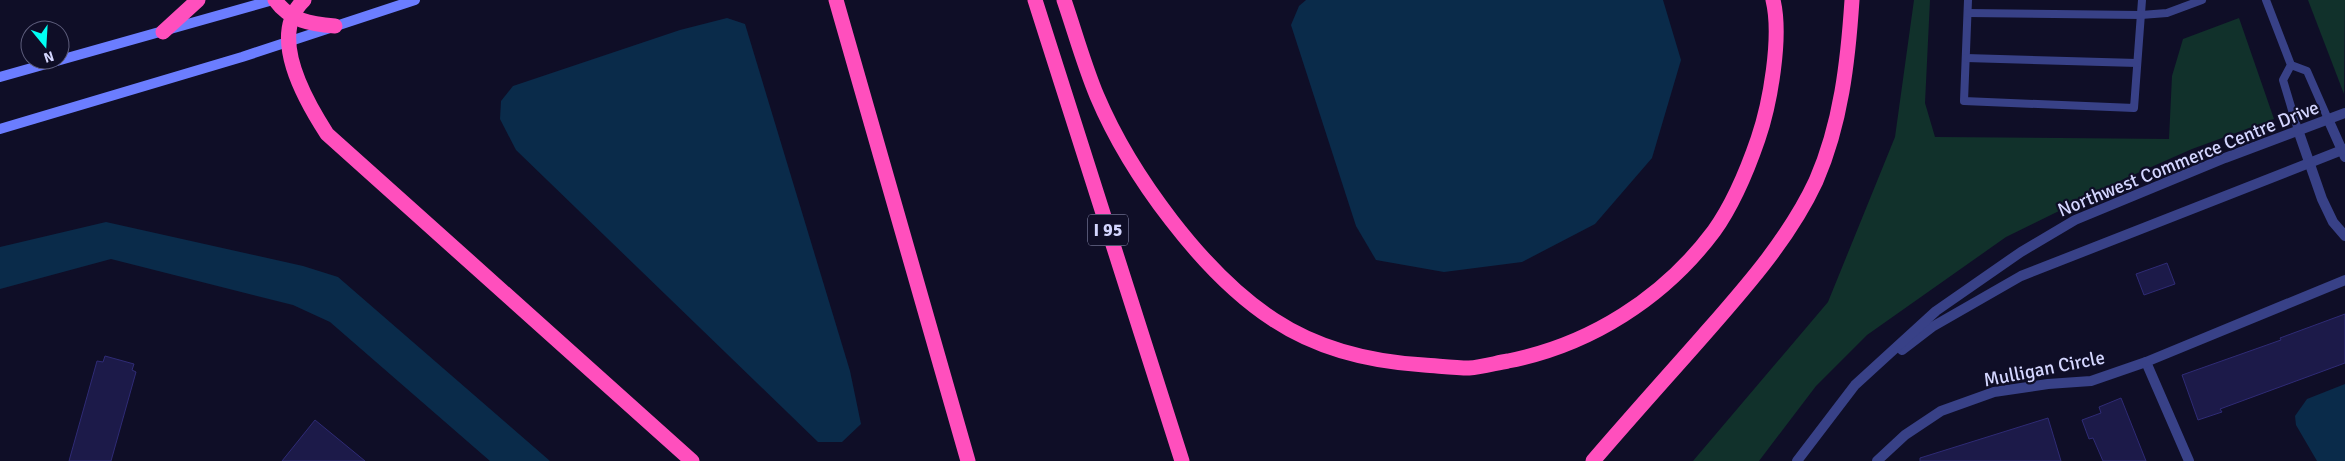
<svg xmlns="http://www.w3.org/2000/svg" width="2345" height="461" font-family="Signika,sans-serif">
<rect width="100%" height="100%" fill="#0f0e27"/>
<!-- green -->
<g fill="#11312b">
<path d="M1914,0H1930L1925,103L1935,137L2169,139L2172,76L2183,39L2239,18L2274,119L2192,149L2124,179L2006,237L1867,335L1816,386L1759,461H1693L1828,302L1895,137Z"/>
<path d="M2308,0H2345L2344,94Z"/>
</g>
<!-- water -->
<g fill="#0a2b4a">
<path d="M1306,0H1663L1681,60L1652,158L1595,224L1522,262L1444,272L1376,260L1356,226L1291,25L1299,6Z"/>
<path d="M727,18L745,24L850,371L861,424L842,442H818L516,150L500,119L501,101L513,86L680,30Z"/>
<path d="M106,222L303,266L338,277L550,461H490L330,322L293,305L111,259L0,289V247Z"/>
<path d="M2345,384V461H2317L2296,425L2295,416L2307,399Z"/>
</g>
<!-- building -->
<g fill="#1c1a49" stroke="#2f2b75">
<path d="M2167,263L2175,284L2144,295L2136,274Z"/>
<path d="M2345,314V363L2220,409L2222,412L2198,420L2182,375L2281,340L2280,338Z"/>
<path d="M105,356L134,364L132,370L136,372L111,461H69L97,361L103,362Z"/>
<path d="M2121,398L2146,461H2103L2093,438L2089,439L2082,420L2101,413L2099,407Z"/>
<path d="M2048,418L2061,461H1920V458Z"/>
<path d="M315,420L365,461H282Z"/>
</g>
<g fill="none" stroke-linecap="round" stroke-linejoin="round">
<!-- service -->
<g stroke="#384187" stroke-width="8">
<path d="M1968,0L1964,101L2134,108L2142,0"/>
<path d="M2266,0L2291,65L2283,80L2298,130"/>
<path d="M1968,13L2141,15L2167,13L2202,0"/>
<path d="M1966,58L2137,63"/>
<path d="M2291,65L2307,71L2328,119"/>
</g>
<!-- minor -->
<g stroke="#384187" stroke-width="10">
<path d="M2328,119L2345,157"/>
<path d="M2298,130L2322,199L2333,222L2345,236"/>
<path d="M2146,362L2189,461"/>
<path d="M1877,461L1905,435L1941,411L1994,392L2048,384L2091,381L2146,362L2345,280"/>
</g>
<!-- tertiary -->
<g stroke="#384187" stroke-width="10">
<path d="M1902,350L1932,327L2021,276L2345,149"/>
<path d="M1797,461L1855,385L1936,311L2021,252L2075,220L2225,158L2345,113"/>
</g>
<!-- secondary -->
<g stroke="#6b7dff" stroke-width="10">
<path d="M0,77L273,0"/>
<path d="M0,129L242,57L415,0"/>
</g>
<!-- motorway -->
<g stroke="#ff4fbd" stroke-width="15">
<path d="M275,0C290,21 311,24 335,26"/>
<path d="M304,0C267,35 305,100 327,134L692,461"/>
<path d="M836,0L968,461"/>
<path d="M1035,0L1182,461"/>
<path d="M1064,0C1075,32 1084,65 1097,96C1130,174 1203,274 1274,320C1318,349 1373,362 1424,365C1439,366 1455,368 1469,368C1482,367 1496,363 1508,361C1590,345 1664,298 1714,231C1734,203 1747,171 1758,139C1770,104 1782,37 1773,0"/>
<path d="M163,32L198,0"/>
<path d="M1593,461C1629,419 1666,378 1703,336C1745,288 1789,239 1816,181C1841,124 1848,61 1852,0"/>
</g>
</g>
<g text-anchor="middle" stroke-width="4.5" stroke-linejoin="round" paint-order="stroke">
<!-- shield labels -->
<rect fill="#0f0e27" stroke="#999abe" stroke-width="1" x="1088" y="214.5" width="40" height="31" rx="4"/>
<g font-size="18" font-weight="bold" fill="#d4d6ff">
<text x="1108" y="236">I 95</text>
</g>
<!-- street labels -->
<g font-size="19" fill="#d4d6ff" stroke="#0f0e27">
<text transform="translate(2188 158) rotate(-22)" y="7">Northwest Commerce Centre Drive</text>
<text transform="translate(2044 368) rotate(-11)" y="7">Mulligan Circle</text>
</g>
</g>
<!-- north arrow -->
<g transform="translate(45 45) rotate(162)"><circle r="24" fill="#0f0e27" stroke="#5e5e7d"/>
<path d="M0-4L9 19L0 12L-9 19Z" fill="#00fff3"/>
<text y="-8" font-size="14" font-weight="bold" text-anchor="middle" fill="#d4d6ff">N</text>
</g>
</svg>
